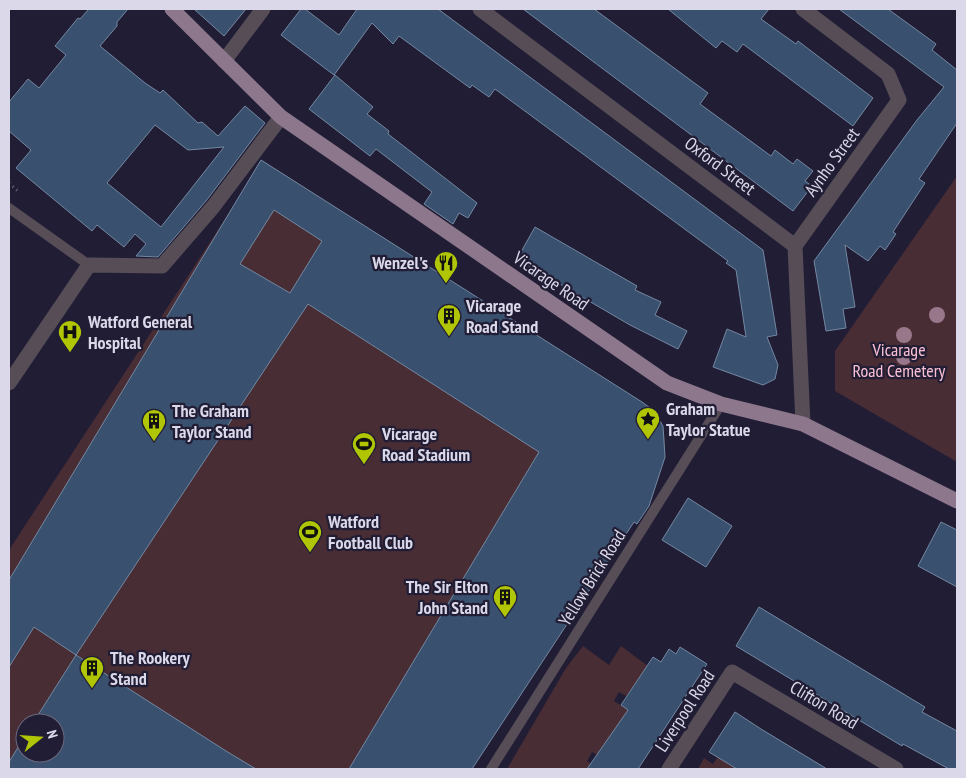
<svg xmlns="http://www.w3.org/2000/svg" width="966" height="778" font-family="'PT Sans Narrow',sans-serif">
<rect width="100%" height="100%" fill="#211d35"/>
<!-- green -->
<g fill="#482d35" fill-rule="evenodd">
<path d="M263,161L653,410C673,435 664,464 654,491L472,769H9V550ZM25,723H55V753H25Z"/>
<path d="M957,176V462L835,391V351Z"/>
<path d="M583,646L609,665L621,646L648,666L649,698L633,687L626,696L619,692L614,701L636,715L597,755L592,752L587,761L600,769H507L566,668Z"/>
<path d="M723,749L727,763L737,769H698L704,758L713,764Z"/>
</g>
<!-- building -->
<g fill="#39506e" stroke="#7488a2" fill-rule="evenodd">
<path d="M89,9H128L117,22V26L100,46L145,83L160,93L163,90L198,123L202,122L218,136L245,106L265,123L206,201L158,257L136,256L146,244L135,234L124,247L97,225L92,231L16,168L31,150L9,131V102L28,79L39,88L66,55L55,46L78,18L80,19ZM155,125L188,150L224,147L161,227L107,183Z"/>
<path d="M194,9H246L224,36Z"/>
<path d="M301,9H305L339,35L357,9H438L763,250L777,335L767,337L778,365L775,379L763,385L713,367L727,329L746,337L736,270L726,263L728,261L495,89L489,97L472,85L470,88L399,36L393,44L372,23L334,75L281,35Z"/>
<path d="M523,9H594L708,93L700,104L771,156L775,150L793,164L797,159L813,171L805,181L812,186L793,211Z"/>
<path d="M668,9H769L761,19L796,44L798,41L873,98L853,126L743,44L737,52L722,41L716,48Z"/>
<path d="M839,9H888L936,44L932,50L957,70V123L919,179L925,183L893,232L896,234L885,250L880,246L868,261L845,245L855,307L843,309L846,328L826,331L814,261L917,120L944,87Z"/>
<path d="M335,75L373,107L367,114L389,131L388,134L477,203L468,218L459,213L453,224L424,204L432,192L376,149L370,156L309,109Z"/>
<path d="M261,160L642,402L653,410L663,426L665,457L649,506L637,524L634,522L472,769H349L539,452L308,304L76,655L34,627L9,667V580ZM274,210L322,241L290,293L240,264Z"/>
<path d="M535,227L637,286L635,290L661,302L655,315L687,331L678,349L630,325L517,259Z"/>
<path d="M688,498L732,526L706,567L662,540Z"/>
<path d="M941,522L957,530V587L918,566Z"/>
<path d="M759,607L925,707L922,712L957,731V769H949L903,744L902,746L736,646Z"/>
<path d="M680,647L707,664L638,769H587L628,710L621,705L653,657L661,662L669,649L676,654Z"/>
<path d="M76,655L226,751L256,769H9V762L25,736V753H55V723H33Z"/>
<path d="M735,712L761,729L827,769H737L709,752Z"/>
</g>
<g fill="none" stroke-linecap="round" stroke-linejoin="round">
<!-- path -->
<path stroke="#6f6c81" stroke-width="3" stroke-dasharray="1 4" stroke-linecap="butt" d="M9,183L20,193"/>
<!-- lane -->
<g stroke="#564d57" stroke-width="10">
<path d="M9,208L89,265"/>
<path d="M491,769L721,404"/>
</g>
<!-- street -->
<g stroke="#564d57" stroke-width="15">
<path d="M480,9L795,246L803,424"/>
<path d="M224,61L263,9"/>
<path d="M795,246L899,100L888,74L803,9"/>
<path d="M9,383L89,265L162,266L213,207L281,117"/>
<path d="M669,769L732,672L896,769"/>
</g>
<!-- primary -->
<path stroke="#8c778c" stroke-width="15" d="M172,9L281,117L667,383L721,404L803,424L957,501"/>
</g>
<!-- trees -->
<g fill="#99778b">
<circle cx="937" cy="315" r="8"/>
<circle cx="904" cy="335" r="8"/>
<circle cx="904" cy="357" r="8"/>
</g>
<!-- icons -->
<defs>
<g id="restaurant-pin" transform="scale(1.25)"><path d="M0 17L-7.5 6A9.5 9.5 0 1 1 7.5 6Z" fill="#b0c503" stroke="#211d35"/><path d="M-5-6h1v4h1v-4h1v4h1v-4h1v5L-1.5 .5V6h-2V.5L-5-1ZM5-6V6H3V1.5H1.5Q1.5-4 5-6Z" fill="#111"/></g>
<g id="building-pin" transform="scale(1.25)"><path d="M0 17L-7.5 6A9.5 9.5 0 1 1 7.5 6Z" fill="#b0c503" stroke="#211d35"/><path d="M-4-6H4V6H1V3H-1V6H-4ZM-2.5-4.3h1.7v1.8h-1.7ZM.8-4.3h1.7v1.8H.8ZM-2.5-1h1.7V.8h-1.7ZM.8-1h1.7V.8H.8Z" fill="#111"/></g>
<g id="hospital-pin" transform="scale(1.25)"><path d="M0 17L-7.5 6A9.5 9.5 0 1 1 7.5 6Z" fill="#b0c503" stroke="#211d35"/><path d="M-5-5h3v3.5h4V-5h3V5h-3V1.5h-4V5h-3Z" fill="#111"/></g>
<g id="sight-pin" transform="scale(1.25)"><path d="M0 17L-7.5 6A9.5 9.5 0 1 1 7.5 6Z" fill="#b0c503" stroke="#211d35"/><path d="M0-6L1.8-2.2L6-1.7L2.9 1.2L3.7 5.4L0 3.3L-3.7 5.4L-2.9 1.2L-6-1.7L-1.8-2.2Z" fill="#111"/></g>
<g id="stadium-pin" transform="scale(1.25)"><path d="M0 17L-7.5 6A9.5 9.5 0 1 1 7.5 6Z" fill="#b0c503" stroke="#211d35"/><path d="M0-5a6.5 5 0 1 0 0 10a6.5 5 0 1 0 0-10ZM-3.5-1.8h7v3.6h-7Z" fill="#111"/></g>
</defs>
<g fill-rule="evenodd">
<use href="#restaurant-pin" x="446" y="263"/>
<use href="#building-pin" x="449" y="316"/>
<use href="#hospital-pin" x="70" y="332"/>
<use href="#sight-pin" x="648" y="419"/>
<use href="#building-pin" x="154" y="421"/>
<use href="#stadium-pin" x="364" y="444"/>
<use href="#stadium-pin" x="310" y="532"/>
<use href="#building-pin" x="505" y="597"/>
<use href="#building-pin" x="92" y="668"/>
</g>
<g text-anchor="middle" stroke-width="4.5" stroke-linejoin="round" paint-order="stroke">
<!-- street labels -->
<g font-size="18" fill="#dad8e9" stroke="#211d35">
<text transform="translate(832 162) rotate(-54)" y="6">Aynho Street</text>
<text transform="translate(720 166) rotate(37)" y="6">Oxford Street</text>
<text transform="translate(551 281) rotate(35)" y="6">Vicarage Road</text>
<text transform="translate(592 578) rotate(-58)" y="6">Yellow Brick Road</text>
<text transform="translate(824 705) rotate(31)" y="6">Clifton Road</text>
<text transform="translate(685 711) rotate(-57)" y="6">Liverpool Road</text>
</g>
<!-- poi labels -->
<g font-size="18" font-weight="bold" fill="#dad8e9" stroke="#211d35" text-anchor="start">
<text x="428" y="269" text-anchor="end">Wenzel's</text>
<text x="466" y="312">Vicarage<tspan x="466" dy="21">Road Stand</tspan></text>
<text x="88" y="328">Watford General<tspan x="88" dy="21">Hospital</tspan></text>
<text x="666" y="415">Graham<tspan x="666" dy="21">Taylor Statue</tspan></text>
<text x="172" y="417">The Graham<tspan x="172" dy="21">Taylor Stand</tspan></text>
<text x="382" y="440">Vicarage<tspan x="382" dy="21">Road Stadium</tspan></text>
<text x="328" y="528">Watford<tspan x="328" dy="21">Football Club</tspan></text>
<text x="488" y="593" text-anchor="end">The Sir Elton<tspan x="488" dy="21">John Stand</tspan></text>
<text x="110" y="664">The Rookery<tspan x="110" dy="21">Stand</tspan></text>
</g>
<!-- park labels -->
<g font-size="18" fill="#fbc1d2" stroke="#211d35">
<text x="899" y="356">Vicarage<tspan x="899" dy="21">Road Cemetery</tspan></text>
</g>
</g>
<!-- border -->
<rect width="966" height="778" fill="none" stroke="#dad8e9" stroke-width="20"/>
<!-- north arrow -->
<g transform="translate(40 738) rotate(73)"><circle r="24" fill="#211d35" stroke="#6b687d"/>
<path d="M0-4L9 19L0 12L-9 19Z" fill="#b0c503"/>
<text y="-8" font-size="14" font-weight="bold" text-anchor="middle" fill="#dad8e9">N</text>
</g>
</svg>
